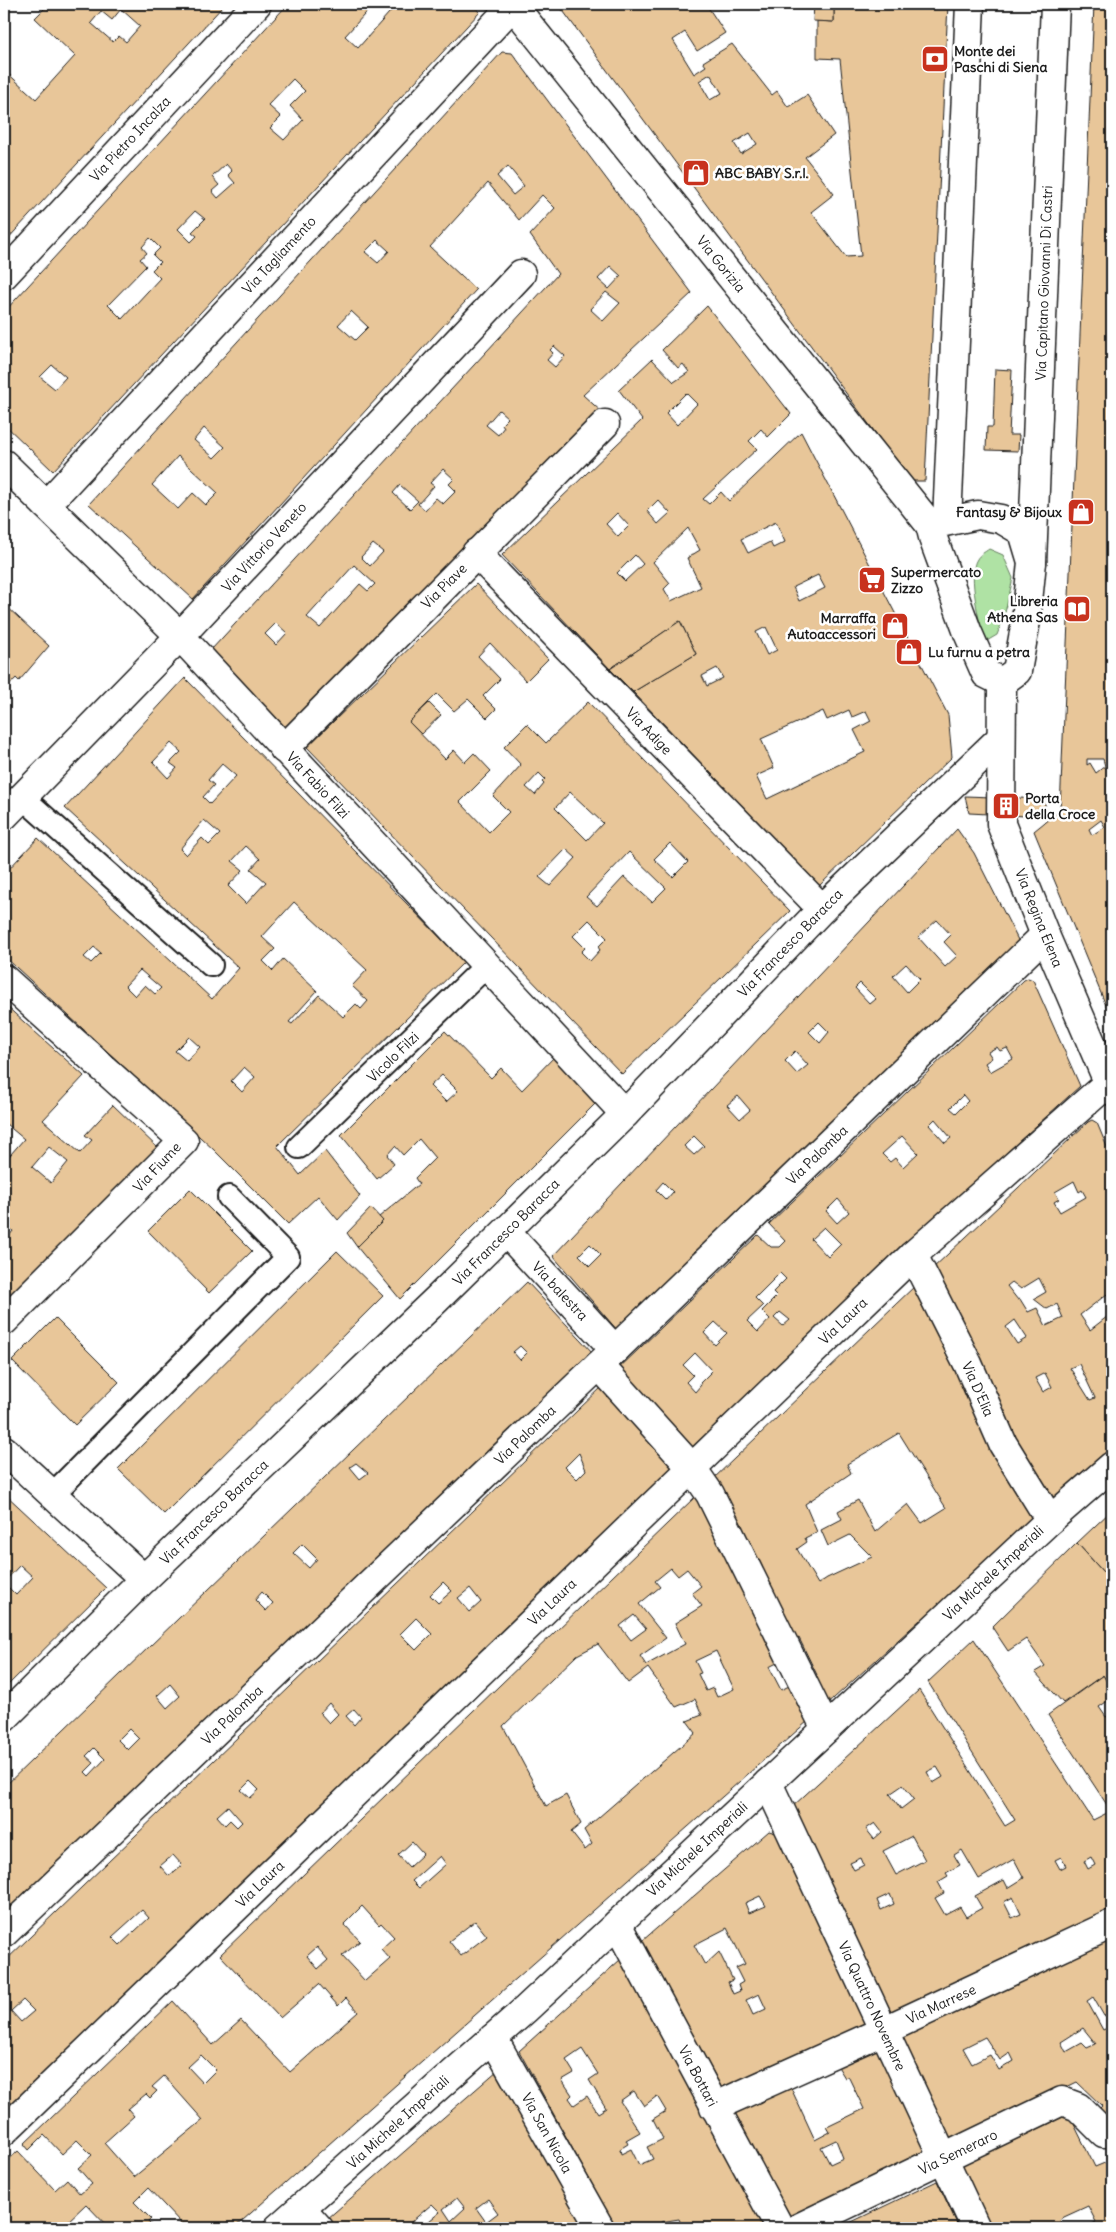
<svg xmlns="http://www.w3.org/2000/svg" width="1116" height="2232" font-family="Delius,sans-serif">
<rect width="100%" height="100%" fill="#fff"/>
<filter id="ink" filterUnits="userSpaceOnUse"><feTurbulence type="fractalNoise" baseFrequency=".02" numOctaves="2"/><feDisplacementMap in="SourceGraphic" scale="10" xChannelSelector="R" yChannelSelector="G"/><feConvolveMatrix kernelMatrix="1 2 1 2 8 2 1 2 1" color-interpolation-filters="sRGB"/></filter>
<g filter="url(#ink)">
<!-- green -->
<path fill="#afe2a4" stroke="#667f60" d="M989,549L1003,555L1013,578L1004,617L997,635L985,642C980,626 967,573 977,559C979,555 985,552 989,549Z"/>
<!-- building -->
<g fill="#e8c699" stroke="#1c1c1c" fill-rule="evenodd">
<path d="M49,4H225L4,243V70L36,99L75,56L35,18ZM121,9L140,26L126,42L119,36L113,42L91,23L101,11L112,20Z"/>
<path d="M288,4H374L345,36L358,48L397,4H473L480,12L53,471L4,424V312ZM293,79L305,91L290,106L303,120L284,140L270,128L281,117L268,105ZM226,164L232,171L228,175L235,183L218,198L212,191L219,185L212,177ZM195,211L205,219L192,232L197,236L191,242L178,229ZM150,238L160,248L153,255L160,262L152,270L160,278L122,319L108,305L146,266L140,259L147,253L142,247ZM52,365L66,377L55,389L40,377Z"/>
<path d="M558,4H706L725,33L697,51L685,32L673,40L694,74L706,66L703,62L732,44L772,95L777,91L788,107L807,95L834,135L805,157L834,194L811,212L846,257L861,256L840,59L817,58V21L834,22V4H948L925,481H911ZM710,74L722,93L710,100L699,81ZM750,133L757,144L741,154L734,143Z"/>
<path d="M814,4H834V22L813,21Z"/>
<path d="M1094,4H1112V1020L1034,831L1060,810ZM1087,759H1103L1105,766L1096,773L1090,763L1087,765ZM1101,820L1105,827L1092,835L1089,829Z"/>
<path d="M502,52L512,53L692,293L583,395L604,414L286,728L211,650L558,274L530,235L555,208L542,195L519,220L488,183L430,247L476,290L193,599L89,504ZM508,166L524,186L513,195L497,176ZM377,240L389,251L378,263L365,252ZM610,266L621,276L609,289L598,279ZM606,292L620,303L603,321L590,309ZM351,311L368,327L355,340L338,325ZM554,346L565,356L555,367L547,360L553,353L550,350ZM499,410L508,418L502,424L504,427L498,435L486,425ZM204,428L225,447L214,458L194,440ZM178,456L218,493L206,505L193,493L178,509L152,485ZM443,469L454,479L449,484L456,491L443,504L436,498L425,510L418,504L434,486L430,483ZM400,485L418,501L410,509L393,493ZM373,544L383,552L370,566L361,557ZM354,565L375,584L368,591L360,584L320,628L307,617ZM276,623L287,633L276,645L265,634Z"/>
<path d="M707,306L791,414L768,437L761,429L749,441L757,449L703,499L709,504L721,492L729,501L801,432L948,715L952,757L819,886L633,692L696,654L680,621L610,669L502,555L642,420L619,390L652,359L674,382L689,372L683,364L678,368L662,350ZM686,393L697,404L677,425L666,413ZM658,500L670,513L658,524L647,511ZM617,513L629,526L618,537L606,524ZM776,522L785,542L773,548L770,542L748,553L741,539ZM688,528L700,550L687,558L701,587L671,601L664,589L670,583L653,562ZM635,555L643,564L625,581L617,573ZM818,575L825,588L799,601L793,587ZM766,627L777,650L767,655L756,632ZM717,668L723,678L707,686L702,676ZM849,710L852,717L866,711L871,721L854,730L865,752L767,799L756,776L774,768L761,739L823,711L827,720Z"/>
<path d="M995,369L1012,370L1009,435H1019L1018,451L986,450L987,427H993Z"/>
<path d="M476,584L548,659L526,681L490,643L478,656L500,679L483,696L496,709L487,718L468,699L454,711L437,694L409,722L445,759L454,750L465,762L474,753L491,771L460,802L489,832L509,812L493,796L521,765L504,747L527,724L546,743L588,702L790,911L622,1074L307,747ZM539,773L545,779L542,782L544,784L535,795L526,787ZM570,792L603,823L587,840L555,808ZM670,843L688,862L673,877L654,859ZM566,849L576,858L550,886L539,877ZM629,852L666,888L652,902L624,877L597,906L586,897ZM589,920L607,938L598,947L600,950L590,961L581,952L585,948L573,936Z"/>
<path d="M4,604L49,646L19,681L16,678L4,691Z"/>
<path d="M680,621L696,654L633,692L610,669Z"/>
<path d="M185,678L464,962L277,1146L300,1175L325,1151L360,1196L338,1220L318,1196L288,1224L214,1150L4,956V874L38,838L212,999L239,968L65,808ZM171,743L181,752L170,763L177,768L168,778L153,762ZM222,764L236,776L210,804L203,797L214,785L208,780ZM204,820L220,834L209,845L202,838L186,855L180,849ZM246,846L260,859L251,869L266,882L246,904L228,886L243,870L232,861ZM294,902L367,970L352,986L368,1001L361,1009L356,1004L343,1017L319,995L292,1024L289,1022L317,991L283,959L273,971L263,961L275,949L262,937ZM94,947L101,953L91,963L84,957ZM140,970L161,988L155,994L145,985L135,996L125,986ZM189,1037L200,1047L187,1061L175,1051ZM244,1067L255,1077L242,1092L231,1081Z"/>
<path d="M429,703L441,715L421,734L409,722Z"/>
<path d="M965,796L1045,799V817L969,813Z"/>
<path d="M957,829L974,853L1020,944L618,1331L553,1256ZM937,920L951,935L944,942L957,956L945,967L918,937ZM906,964L920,979L907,992L893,976ZM860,983L876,999L870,1004L855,988ZM819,1022L829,1032L820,1043L809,1032ZM795,1051L808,1065L797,1074L785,1061ZM738,1096L750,1110L740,1119L727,1105ZM694,1136L704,1146L694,1155L684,1146ZM663,1182L673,1192L666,1200L656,1190ZM590,1244L601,1255L590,1266L579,1255Z"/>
<path d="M1028,978L1033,980L1080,1086L893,1256L688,1451L617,1370L758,1235L771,1247H779L785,1241L769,1224L1024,980ZM997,1047L1000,1051L1007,1048L1013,1059L990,1072L985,1063L992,1058L988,1052ZM963,1095L968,1101L956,1113L950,1108ZM935,1119L951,1138L945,1143L929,1125ZM902,1136L918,1153L903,1167L895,1158L890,1162L882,1154ZM838,1199L849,1212L837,1223L826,1211ZM824,1227L841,1244L828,1257L811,1239ZM780,1273L786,1279L773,1292L777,1296L762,1311L770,1319L758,1332L747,1321L763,1306L755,1298ZM780,1312L790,1320L783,1326L774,1318ZM715,1322L727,1333L715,1345L704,1333ZM695,1353L712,1371L700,1383L701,1385L695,1392L686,1382L693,1375L683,1365Z"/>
<path d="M4,1004L84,1076L43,1120L80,1153L92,1140L85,1135L113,1105L160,1150L4,1305V1242L13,1231L4,1223V1162L24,1139L6,1124L4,1127ZM49,1147L68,1162L51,1183L32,1167Z"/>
<path d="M445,1031L491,1078L501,1068L522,1090L556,1055L600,1099L400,1299L357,1247L383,1221L379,1217L419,1184L415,1178L435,1158L419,1139L403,1155L395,1146L387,1155L394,1164L377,1179L341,1135ZM442,1075L458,1091L446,1102L430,1086Z"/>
<path d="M1092,1120L1097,1123L1112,1159V1301L1107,1294L1080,1315L1090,1330L1112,1313V1447L1050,1503L1031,1470L931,1270L1088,1122ZM1074,1181L1079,1192L1082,1190L1086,1197L1060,1212L1054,1202L1059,1199L1055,1192ZM1039,1278L1046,1292L1034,1299L1047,1309L1057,1304L1063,1318L1046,1326L1037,1308L1028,1312L1020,1299L1018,1300L1007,1286L1012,1282L1021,1289ZM1015,1320L1027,1338L1017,1344L1006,1327ZM1079,1364L1095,1398L1090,1400L1070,1368ZM1045,1373L1052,1387L1043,1392L1035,1378Z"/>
<path d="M190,1189L252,1251L209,1293L148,1231Z"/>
<path d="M371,1208L383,1221L357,1247L347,1233Z"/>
<path d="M337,1251L383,1296L164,1514L118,1469Z"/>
<path d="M527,1282L593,1353L4,1920V1787ZM520,1346L527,1353L520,1360L513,1352ZM356,1463L368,1473L360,1479L350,1467ZM302,1544L317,1559L309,1568L293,1553ZM262,1592L273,1603L266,1611L255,1600ZM170,1684L180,1696L167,1708L157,1696ZM129,1729L139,1739L128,1750L118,1740ZM94,1748L105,1759L89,1776L85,1772L94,1763L86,1756Z"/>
<path d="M917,1284L1037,1514L924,1625L920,1620L823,1708L809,1678L817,1675L799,1638L791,1644L712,1480ZM899,1433L946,1508L922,1523L908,1504L875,1532L858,1500L838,1511L842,1519L821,1530L828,1546L850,1535L872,1557L827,1578L818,1584L797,1549L807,1542L805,1538L817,1532L805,1504L851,1473L847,1464Z"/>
<path d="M55,1318L119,1382L75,1425L12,1361Z"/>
<path d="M604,1385L675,1465L4,2114V1962ZM579,1453L586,1470L577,1479L565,1467ZM443,1582L452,1591L438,1603L430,1595ZM470,1588L481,1602L470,1612L458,1598ZM416,1618L432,1634L416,1650L400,1634ZM329,1703L338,1714L329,1723L320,1713ZM354,1709L361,1717L354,1725L346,1716ZM250,1781L259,1790L250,1798L241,1790ZM228,1806L242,1822L237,1827L230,1820L225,1825L217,1816ZM173,1855L182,1865L169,1876L160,1866ZM142,1910L149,1918L120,1945L112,1937ZM23,2000L34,2011L21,2022L11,2011Z"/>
<path d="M4,1493L106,1588L4,1689V1583L16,1595L33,1577L20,1565L4,1582Z"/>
<path d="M695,1497H698L779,1662L769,1667L781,1690L791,1685L808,1721L234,2228H175L181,2223L148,2188L134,2202L151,2219L148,2222L154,2228H109L86,2204L65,2224L70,2228H26L21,2223L16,2228H4V2164L18,2151L55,2190L67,2179L80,2194L92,2184L78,2168L92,2155L77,2140L62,2154L44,2135L29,2150L24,2144L173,2001L213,2045L241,2020L290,2072L358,2012L346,1998L338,2006L319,1984L280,2018L220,1955ZM671,1568L678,1576L687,1569L701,1586L692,1593L702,1606L675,1623L685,1644L646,1665L640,1656L666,1638L639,1604L660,1587L655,1581ZM634,1615L646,1629L631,1640L620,1626ZM598,1644L628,1683L648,1668L676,1707L695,1699L702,1715L687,1721L696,1733L584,1830L592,1844L585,1850L571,1832L581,1824L566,1795L546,1806L503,1726L577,1655ZM716,1651L734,1689L717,1697L713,1688L706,1691L698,1674L701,1673L695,1661ZM412,1842L423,1854L409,1867L398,1855ZM440,1856L446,1864L419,1888L412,1881ZM362,1906L379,1925L381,1923L394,1937L381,1949L390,1959L365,1981L342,1956L360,1941L344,1924ZM475,1921L487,1936L461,1956L449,1941ZM317,1947L328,1960L318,1969L307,1956ZM201,2055L216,2070L203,2083L188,2067ZM164,2076L203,2120L134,2177L104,2143L134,2116L128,2109L146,2094L150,2098L157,2091L152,2087Z"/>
<path d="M1112,1510V1582L1077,1543Z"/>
<path d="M1077,1543L1112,1582V1691L1103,1675L1063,1703L1035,1672L1045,1666L1026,1639L1008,1651L992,1627Z"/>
<path d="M974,1639L1093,1820L1111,1811L1048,1715L1103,1675L1112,1691V1698L1099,1707L1106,1717L1112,1713V1909L892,2017L792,1807L919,1690L1005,1826L1015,1820L928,1682ZM937,1767L943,1777L933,1783L927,1772ZM903,1785L914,1799L901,1809L890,1794ZM875,1823L882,1832L874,1839L866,1829ZM912,1836L925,1860L896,1875L883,1851ZM962,1850L979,1879L1014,1859L1024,1878L1008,1888L1004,1880L975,1896L982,1908L966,1917L960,1907L945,1915L935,1898L944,1893L938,1882L948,1876L946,1873L960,1865L954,1855ZM1061,1857L1066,1866L1060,1869L1055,1860ZM1091,1857L1095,1865L1088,1869L1084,1861ZM861,1858L864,1865L854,1870L850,1863ZM890,1894L894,1904L881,1910L877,1900ZM1013,1897L1021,1914L1012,1918L1004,1902Z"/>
<path d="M769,1831L779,1834L870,2026L725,2094L642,1941ZM760,1896L766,1906L749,1913L745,1903ZM727,1928L745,1964L736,1968L743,1982L738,1985L740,1991L733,1994L728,1982L733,1980L719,1952L705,1965L694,1945ZM759,1994L766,2009L753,2015L746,2000Z"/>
<path d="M1112,1934V2012L1104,2016L1093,1997L1087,2001L1103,2030L1111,2026L1112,2028V2123L1098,2110L1102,2106L1077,2082L951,2143L901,2034ZM1083,2028L1096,2044L1087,2048L1082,2043L1066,2052L1061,2042ZM985,2037L1000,2060L1010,2053L1014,2061L999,2070L990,2055L972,2064L963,2048Z"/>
<path d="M621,1959L766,2228H683L679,2219L661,2222L663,2228H616L519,2051ZM582,2049L598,2074L589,2080L606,2108L598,2113L587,2096L574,2105L569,2098L572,2095L562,2080L574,2073L566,2060ZM634,2091L644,2106L657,2096L666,2111L653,2119L663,2139L647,2147L653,2159L639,2165L631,2149L621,2154L620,2149L628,2144L626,2140L640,2132L620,2101Z"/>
<path d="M878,2045L929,2153L791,2220L733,2113L790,2086L815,2140L830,2132L827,2127L864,2109L848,2076L845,2078L837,2065ZM836,2140L843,2158L830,2164L821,2147Z"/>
<path d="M498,2070L590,2228H426L424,2225L440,2212L432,2204L411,2222L417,2228H336L327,2219ZM457,2198L465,2208L451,2221L443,2209ZM488,2199L498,2213L486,2222L476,2208Z"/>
<path d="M1069,2114L1095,2167L1112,2160V2228H1083L1096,2222L1088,2206L1064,2217L1060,2220L1064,2228H992L962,2165Z"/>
<path d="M937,2181L959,2228H839Z"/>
</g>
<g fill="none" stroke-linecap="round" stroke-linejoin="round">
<!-- lane casing -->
<g stroke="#1c1c1c" stroke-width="26">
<g id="lane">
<path d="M22,797L211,965"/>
<path d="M299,1147L486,966"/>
<path d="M53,1494L288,1257L229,1197"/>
</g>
</g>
<!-- street casing -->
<g stroke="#1c1c1c" stroke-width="31">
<g id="street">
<path d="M512,4L930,525"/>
<path d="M4,275L257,4"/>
<path d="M4,464L180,636L625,1114"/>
<path d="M46,505L513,5"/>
<path d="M476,553L822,909"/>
<path d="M284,749L605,424"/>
<path d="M4,816L180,636L521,274"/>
<path d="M4,979L184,1141L4,1321"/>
<path d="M506,1232L615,1350"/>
<path d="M913,1255L968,1364L1003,1444L1050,1520"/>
<path d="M599,1365L692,1468L710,1494L826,1729"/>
<path d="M4,1450L144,1579"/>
<path d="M4,1718L144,1579L437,1299L625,1114L822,909L1001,738"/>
<path d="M768,1783L976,2228"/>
<path d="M617,1924L780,2228"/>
<path d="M4,1933L599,1365L1045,935"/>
<path d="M493,2038L600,2228"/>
<path d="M714,2107L883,2031L1112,1924"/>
<path d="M4,2131L913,1255L1108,1083"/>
<path d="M301,2208L319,2228"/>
<path d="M278,2228L526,2009L1050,1520L1112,1466"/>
<path d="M798,2228L1062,2101L1078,2107L1104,2133L1112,2132"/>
</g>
</g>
<!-- secondary casing -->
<g stroke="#1c1c1c" stroke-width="31">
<g id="secondary">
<path d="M978,515L1001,519L1023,532L1032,562L1026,621L1017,671L1002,682L986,674L968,633L934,541L930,525Z"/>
<path d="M947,521L970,4"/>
<path d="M1032,562L1055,4"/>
<path d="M1002,682L1001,824L1045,935L1112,1091"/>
</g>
</g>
<!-- lane -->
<use href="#lane" stroke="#fff" stroke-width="22"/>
<!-- street -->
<use href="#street" stroke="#fff" stroke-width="28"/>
<!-- secondary -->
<use href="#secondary" stroke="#fff" stroke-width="28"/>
</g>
</g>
<!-- icons -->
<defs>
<g id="bank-square" transform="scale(1.4375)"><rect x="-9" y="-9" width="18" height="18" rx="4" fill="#c8321e" stroke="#fff"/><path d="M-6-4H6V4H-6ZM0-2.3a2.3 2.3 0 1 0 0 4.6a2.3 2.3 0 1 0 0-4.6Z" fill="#fff"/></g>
<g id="shop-square" transform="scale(1.4375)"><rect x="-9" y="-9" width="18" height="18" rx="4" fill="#c8321e" stroke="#fff"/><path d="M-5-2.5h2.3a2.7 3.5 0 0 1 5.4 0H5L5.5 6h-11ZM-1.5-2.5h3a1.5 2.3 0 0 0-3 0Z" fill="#fff"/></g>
<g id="supermarket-square" transform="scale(1.4375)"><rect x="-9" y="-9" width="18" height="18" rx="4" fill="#c8321e" stroke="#fff"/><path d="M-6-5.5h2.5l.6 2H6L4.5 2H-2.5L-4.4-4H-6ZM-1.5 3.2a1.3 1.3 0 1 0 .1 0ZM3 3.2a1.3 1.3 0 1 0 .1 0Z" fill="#fff"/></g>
<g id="library-square" transform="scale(1.4375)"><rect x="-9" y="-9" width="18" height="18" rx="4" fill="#c8321e" stroke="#fff"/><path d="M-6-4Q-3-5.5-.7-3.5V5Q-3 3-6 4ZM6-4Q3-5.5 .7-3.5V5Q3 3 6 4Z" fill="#fff"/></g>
<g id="building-square" transform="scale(1.4375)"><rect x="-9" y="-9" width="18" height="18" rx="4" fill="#c8321e" stroke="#fff"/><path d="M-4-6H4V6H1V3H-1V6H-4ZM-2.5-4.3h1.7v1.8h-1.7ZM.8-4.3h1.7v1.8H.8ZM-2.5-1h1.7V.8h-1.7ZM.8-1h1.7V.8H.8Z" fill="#fff"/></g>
</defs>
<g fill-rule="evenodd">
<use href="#bank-square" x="935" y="59"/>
<use href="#shop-square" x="696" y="173"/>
<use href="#shop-square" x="1081" y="512"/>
<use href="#supermarket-square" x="872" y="580"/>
<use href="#library-square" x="1077" y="609"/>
<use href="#shop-square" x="895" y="626"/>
<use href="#shop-square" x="909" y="652"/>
<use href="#building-square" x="1006" y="806"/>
</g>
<g text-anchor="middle" stroke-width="5" stroke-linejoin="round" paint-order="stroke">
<!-- poi labels -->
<g font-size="14" font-weight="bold" fill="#1c1c1c" stroke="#fff" text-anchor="start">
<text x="954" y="56">Monte dei<tspan x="954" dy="16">Paschi di Siena</tspan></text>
<text x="715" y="178">ABC BABY S.r.l.</text>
<text x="1062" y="517" text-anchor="end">Fantasy &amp; Bijoux</text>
<text x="891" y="577">Supermercato<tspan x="891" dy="16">Zizzo</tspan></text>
<text x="1058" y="606" text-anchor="end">Libreria<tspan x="1058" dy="16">Athena Sas</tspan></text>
<text x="876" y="623" text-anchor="end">Marraffa<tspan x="876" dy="16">Autoaccessori</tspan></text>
<text x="928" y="657">Lu furnu a petra</text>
<text x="1025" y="803">Porta<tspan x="1025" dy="16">della Croce</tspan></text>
</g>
<!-- street labels -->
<g font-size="14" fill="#1c1c1c" stroke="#fff">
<text transform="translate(130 139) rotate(-47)" y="5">Via Pietro Incalza</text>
<text transform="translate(279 255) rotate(-47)" y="5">Via Tagliamento</text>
<text transform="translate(721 264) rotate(51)" y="5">Via Gorizia</text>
<text transform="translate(1044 283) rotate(-88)" y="5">Via Capitano Giovanni Di Castri</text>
<text transform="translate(264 547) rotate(-47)" y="5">Via Vittorio Veneto</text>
<text transform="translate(444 586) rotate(-45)" y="5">Via Piave</text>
<text transform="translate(649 731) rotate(46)" y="5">Via Adige</text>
<text transform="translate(318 785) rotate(47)" y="5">Via Fabio Filzi</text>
<text transform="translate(1039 918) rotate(68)" y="5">Via Regina Elena</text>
<text transform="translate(790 943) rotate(-46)" y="5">Via Francesco Baracca</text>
<text transform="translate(393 1057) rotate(-44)" y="5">Vicolo Filzi</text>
<text transform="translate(817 1155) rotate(-44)" y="5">Via Palomba</text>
<text transform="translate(157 1167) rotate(-47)" y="5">Via Fiume</text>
<text transform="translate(506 1232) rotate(-45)" y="5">Via Francesco Baracca</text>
<text transform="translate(560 1291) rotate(47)" y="5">Via balestra</text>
<text transform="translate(843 1321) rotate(-44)" y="5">Via Laura</text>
<text transform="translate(978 1389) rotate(66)" y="5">Via D'Elia</text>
<text transform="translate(525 1435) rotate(-44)" y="5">Via Palomba</text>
<text transform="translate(214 1512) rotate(-44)" y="5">Via Francesco Baracca</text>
<text transform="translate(993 1573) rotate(-43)" y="5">Via Michele Imperiali</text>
<text transform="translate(552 1602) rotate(-44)" y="5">Via Laura</text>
<text transform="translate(232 1715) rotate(-44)" y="5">Via Palomba</text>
<text transform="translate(697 1849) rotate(-43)" y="5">Via Michele Imperiali</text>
<text transform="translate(260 1884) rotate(-44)" y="5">Via Laura</text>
<text transform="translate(941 2004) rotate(-25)" y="5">Via Marrese</text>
<text transform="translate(872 2006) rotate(65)" y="5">Via Quattro Novembre</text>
<text transform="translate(698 2076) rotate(62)" y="5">Via Bottari</text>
<text transform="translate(398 2122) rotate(-42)" y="5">Via Michele Imperiali</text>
<text transform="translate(547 2133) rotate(61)" y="5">Via San Nicola</text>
<text transform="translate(958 2152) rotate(-26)" y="5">Via Semeraro</text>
</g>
</g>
<!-- margin -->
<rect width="1116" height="2232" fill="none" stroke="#fff" stroke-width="20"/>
<rect x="10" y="10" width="1096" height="2212" fill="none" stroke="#1c1c1c" stroke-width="2" filter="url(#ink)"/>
</svg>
